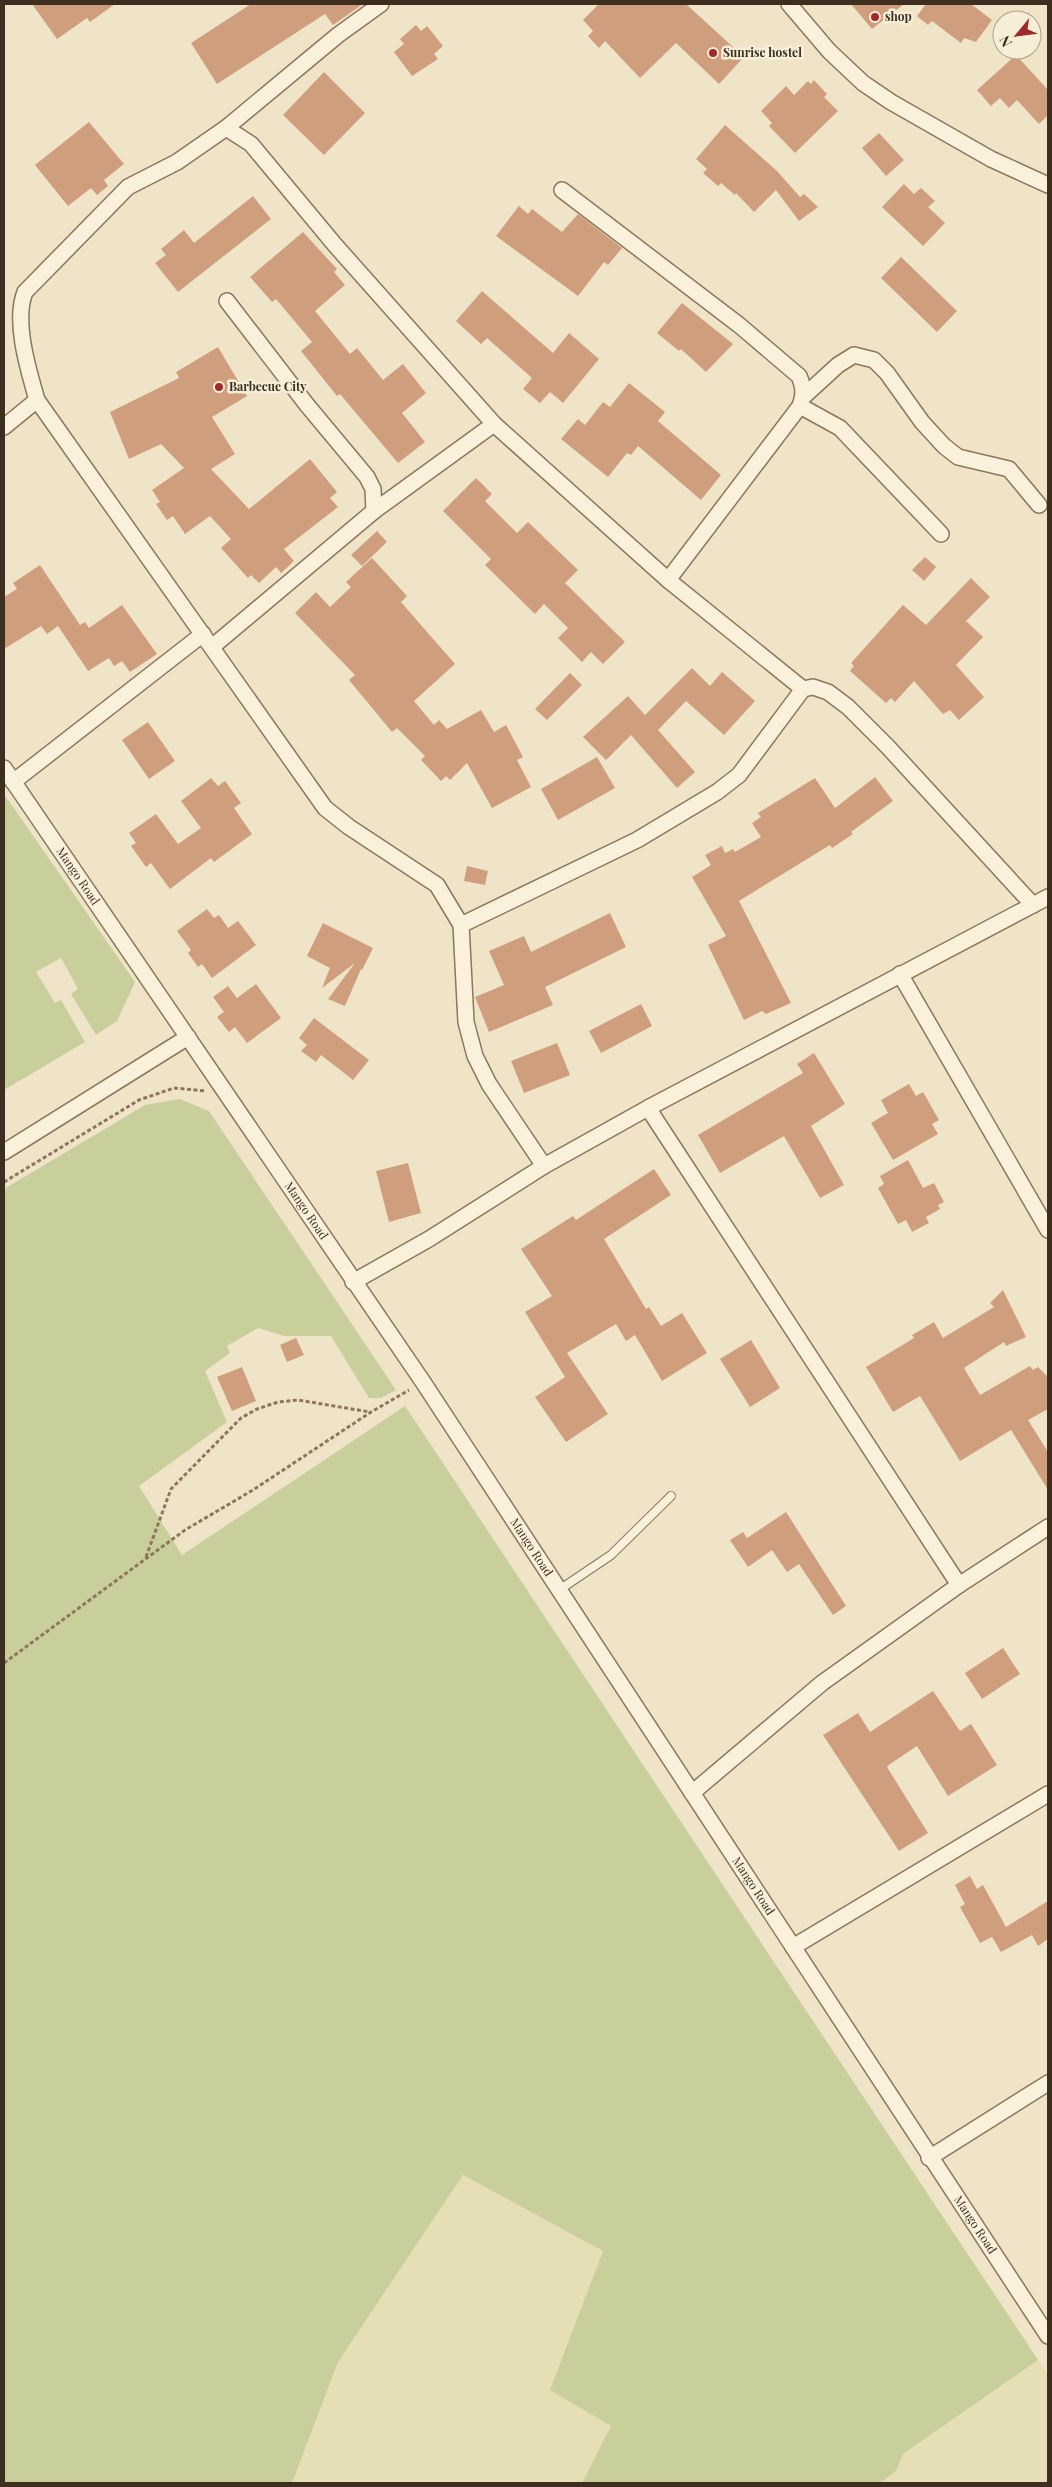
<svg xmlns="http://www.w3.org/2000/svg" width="1052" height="2487" font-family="'Playfair Display',serif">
<rect width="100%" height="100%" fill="#f0e4c8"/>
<!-- farmland -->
<g fill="#e6deb5">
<path d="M463,2175L603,2251L551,2390L611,2426L582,2483H292L338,2362Z"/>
<path d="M1038,2360L1048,2375V2483H880L896,2471L903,2454Z"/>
</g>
<!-- green -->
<g fill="#c9cf9b">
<path d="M4,794L135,982L117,1021L96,1035L71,994L78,989L61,958L36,972L55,1003L61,1000L85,1042L4,1090Z"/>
<path d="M180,1099L209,1111L396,1390L381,1398H369L331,1336H284L258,1328L227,1346L230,1353L205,1371L227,1422L139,1486L182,1555L405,1406L1038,2360L903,2454L896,2471L880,2483H582L611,2426L550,2390L603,2251L463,2175L338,2362L292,2483H4V1189L145,1105Z"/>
</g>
<!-- building -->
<g fill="#cf9f7d">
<path d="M32,4H115L90,22L87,18L57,39Z"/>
<path d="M251,4H363L333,25L325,14L217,84L191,43Z"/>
<path d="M599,4H686L744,57L719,84L676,43L640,78L605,41L599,48L588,36L593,31L583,20Z"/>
<path d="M851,4H904L872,29Z"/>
<path d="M926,4H971L992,20L976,42L964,38L961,43L932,21L928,25L917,16Z"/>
<path d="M416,25L421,31L427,26L443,46L434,54L438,59L412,76L394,52L404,44L400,39Z"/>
<path d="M1016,55L1048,90V115L1039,124L1017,100L1009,108L1000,98L991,106L977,90Z"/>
<path d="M324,72L365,113L324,155L283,115Z"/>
<path d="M814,80L827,94L824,97L838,111L795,153L769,126L772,123L761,111L786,86L794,95L808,81L811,84Z"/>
<path d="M89,122L124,164L104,180L108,186L97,195L91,188L68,206L35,165Z"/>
<path d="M725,125L777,171L800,197L804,194L818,207L799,221L776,190L754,212L736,193L735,195L721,183L718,186L703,173L707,169L696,159Z"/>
<path d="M879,133L904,160L886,176L862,148Z"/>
<path d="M904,184L914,194L921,188L935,201L928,207L945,223L923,246L882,207Z"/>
<path d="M253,196L271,219L178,292L155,263L166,255L161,249L184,230L194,243Z"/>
<path d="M519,206L528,214L532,209L562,232L578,214L622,248L608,265L604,262L578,296L496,236Z"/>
<path d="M303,232L337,269L334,272L345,285L315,311L350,354L357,348L383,380L403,364L426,393L402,413L425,442L398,463L340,394L337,396L301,351L312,342L276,299L272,302L250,277Z"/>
<path d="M901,257L957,311L937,332L881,278Z"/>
<path d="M482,291L553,353L569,333L599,359L563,403L550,392L540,403L523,389L532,378L487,338L481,344L456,321Z"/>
<path d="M682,303L733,344L706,372L681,349L679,351L657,333Z"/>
<path d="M218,347L247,396L212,417L235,454L211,469L249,509L310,459L337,492L330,498L338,507L284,549L294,561L281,573L276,567L259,583L251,575L248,578L221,548L231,539L210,516L185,534L173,516L167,520L156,504L160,502L152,490L184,468L161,444L129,459L110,412L179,378L176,372Z"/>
<path d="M629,383L665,412L658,421L721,475L701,500L638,446L631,455L627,453L608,477L561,439L578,419L585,425L603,402L610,407Z"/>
<path d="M476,478L492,494L485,501L517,533L528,522L578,570L565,583L625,642L603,664L591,652L582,662L558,638L568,628L544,604L535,614L485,565L491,559L443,511Z"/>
<path d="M377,531L387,542L362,566L351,555Z"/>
<path d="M925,557L936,567L924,581L912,570Z"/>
<path d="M372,558L407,596L401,602L455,664L414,701L434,725L439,720L447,729L481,710L494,732L506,725L523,757L517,760L531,787L492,808L467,763L450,780L446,776L441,781L421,760L425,756L397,728L392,732L349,680L355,675L295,613L316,592L330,607L351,587L346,582Z"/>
<path d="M40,565L80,625L85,622L89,628L122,605L157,654L130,672L122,661L114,666L109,658L88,671L58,626L47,634L41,626L4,649V597L17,589L13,583Z"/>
<path d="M971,578L990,597L966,621L983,637L956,665L984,697L959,720L950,710L943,714L914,681L895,702L891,698L886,703L850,671L854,666L851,663L903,605L926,625Z"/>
<path d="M692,668L710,686L722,672L755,701L724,735L686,701L658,730L695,772L677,788L631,735L606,760L583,737L628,696L645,715Z"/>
<path d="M570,673L582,685L547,720L535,709Z"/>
<path d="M148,722L175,761L149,779L122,740Z"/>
<path d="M597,757L615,788L558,820L541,789Z"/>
<path d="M875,777L893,801L851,832L853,834L832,848L830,845L739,901L791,1003L766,1014L762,1011L744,1020L708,945L726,936L692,877L711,865L705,855L722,846L725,853L733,849L735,852L761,837L752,823L761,817L758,813L815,778L835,808Z"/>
<path d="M211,778L218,786L225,781L241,803L234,808L252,834L214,862L211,858L170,889L151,863L146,867L131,846L136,843L129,833L156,814L178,844L201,828L181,801Z"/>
<path d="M467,866L488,871L485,885L464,881Z"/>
<path d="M207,909L214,918L219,915L228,928L238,921L256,945L212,978L202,964L198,967L188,953L191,950L177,931Z"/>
<path d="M610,913L626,947L545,987L553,1005L489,1032L475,997L504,985L489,951L524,936L531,952Z"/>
<path d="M323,923L373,948L362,970L361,969L345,1006L328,999L355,963L322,988L330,968L307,956Z"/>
<path d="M256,984L281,1018L247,1043L235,1027L229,1032L217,1017L224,1012L213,997L228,986L237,998Z"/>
<path d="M641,1004L652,1026L601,1053L589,1031Z"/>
<path d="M314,1018L369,1060L353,1080L321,1055L316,1062L301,1051L307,1045L299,1038Z"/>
<path d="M557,1043L570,1075L524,1093L511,1061Z"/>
<path d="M814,1053L845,1104L811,1126L844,1185L820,1198L784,1136L720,1173L698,1135L803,1073L797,1064Z"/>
<path d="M909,1084L916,1096L923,1092L939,1120L932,1124L938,1134L893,1160L871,1123L888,1113L881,1100Z"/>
<path d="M908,1160L923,1188L934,1183L944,1202L938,1205L940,1209L926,1217L929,1223L912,1232L906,1220L898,1224L878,1188L884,1184L880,1176Z"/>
<path d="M408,1163L421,1213L389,1222L376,1171Z"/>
<path d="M654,1169L671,1195L604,1239L646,1309L649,1307L661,1326L682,1313L707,1353L662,1381L635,1335L626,1341L616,1324L567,1353L608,1414L566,1442L535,1397L565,1377L525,1312L552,1296L521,1249L573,1216L576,1220Z"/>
<path d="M1003,1290L1026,1337L1006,1346L1004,1342L964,1368L980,1395L1030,1366L1033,1370L1038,1367L1048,1377V1409L1028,1420L1048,1452V1490L1011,1430L960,1461L920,1396L893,1412L866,1367L914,1338L912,1335L934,1322L943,1338L994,1307L990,1303Z"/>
<path d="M296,1338L304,1355L287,1362L280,1345Z"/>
<path d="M751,1340L780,1388L750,1407L720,1359Z"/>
<path d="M242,1367L256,1401L232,1411L217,1377Z"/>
<path d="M786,1512L846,1606L833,1615L799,1564L787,1572L772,1550L748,1567L730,1540L743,1532L747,1538Z"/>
<path d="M1003,1648L1020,1674L982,1699L965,1673Z"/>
<path d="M933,1691L960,1731L971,1724L997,1765L948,1796L917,1746L890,1764L887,1767L928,1833L899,1851L823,1735L858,1713L870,1732Z"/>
<path d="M970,1876L977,1889L983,1885L1006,1927L1048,1901V1939L1038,1946L1032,1935L1001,1952L992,1937L980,1943L960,1907L965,1904L955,1885Z"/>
</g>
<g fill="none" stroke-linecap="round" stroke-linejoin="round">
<!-- lane casing -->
<g stroke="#8d765c" stroke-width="10">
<path id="lane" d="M559,1590L611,1555L671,1496"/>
</g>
<!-- street casing -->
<g stroke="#8d765c" stroke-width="18">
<g id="street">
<path d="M381,4L338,35L226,128L177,162L128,187L25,292C13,321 29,372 37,400L325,808L349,827L437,885L461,925L466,1022L475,1056L489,1084L544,1166"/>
<path d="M789,4L829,51L863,83L891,102L991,159L1048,185"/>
<path d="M226,128L251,144L335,245L494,424L668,580L803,689"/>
<path d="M562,190L739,325L799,376C804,388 804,394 800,406L668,580"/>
<path d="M227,301L307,405L367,477L373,489L374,511"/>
<path d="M803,397L838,365L854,355L874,360L887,373L922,422L944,446L958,457L1009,469L1039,505"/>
<path d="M800,406L840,428L941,534"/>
<path d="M4,427L37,400"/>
<path d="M212,647L374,511L494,424"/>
<path id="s1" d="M4,768L423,1382L1048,2336"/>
<path d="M13,782L203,634"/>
<path d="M461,925L637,840L717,792L739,775L803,689L813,687L828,692L848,707L888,747L1033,905"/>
<path d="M900,974L1048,1230"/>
<path d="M648,1108L959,1585"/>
<path d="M4,1152L188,1037"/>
<path d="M353,1282L429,1239L544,1166L648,1108L1048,897"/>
<path d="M692,1793L822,1683L959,1585L1048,1527"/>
<path d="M793,1947L1048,1794"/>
<path d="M929,2158L1048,2083"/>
</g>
</g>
<!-- path -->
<g stroke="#8d765c" stroke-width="3" stroke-dasharray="4 2.5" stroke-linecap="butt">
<path d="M4,1182L139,1100L174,1088L206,1091"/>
<path d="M146,1557L171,1489L241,1418L257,1409L278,1402L298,1400L370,1412"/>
<path d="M4,1663L185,1530L253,1490L371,1412L409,1390"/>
</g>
<!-- lane -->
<use href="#lane" stroke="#faf1dc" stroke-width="8"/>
<!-- street -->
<use href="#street" stroke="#faf1dc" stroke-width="15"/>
</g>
<!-- markers -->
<g fill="#9e2a2b" stroke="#f7eed8" stroke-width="2">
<circle cx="875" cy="17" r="5"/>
<circle cx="713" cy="53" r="5"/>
<circle cx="219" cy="387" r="5"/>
</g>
<g text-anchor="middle" stroke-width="5" stroke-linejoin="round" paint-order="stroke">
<!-- poi labels -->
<g font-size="12" font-weight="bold" fill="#3d2e20" stroke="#f7eed8" text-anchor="start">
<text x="885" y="21">shop</text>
<text x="723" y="57">Sunrise hostel</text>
<text x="229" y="391">Barbecue City</text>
</g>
<!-- street labels -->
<g font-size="12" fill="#3d2e20" stroke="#f7eed8">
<text dy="4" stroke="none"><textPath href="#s1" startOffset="131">Mango Road</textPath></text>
<text dy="4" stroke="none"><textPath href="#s1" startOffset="536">Mango Road</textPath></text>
<text dy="4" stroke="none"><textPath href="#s1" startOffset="941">Mango Road</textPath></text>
<text dy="4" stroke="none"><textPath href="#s1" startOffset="1346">Mango Road</textPath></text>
<text dy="4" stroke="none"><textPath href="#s1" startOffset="1751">Mango Road</textPath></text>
</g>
</g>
<!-- border -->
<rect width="1052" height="2487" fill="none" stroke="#3d2e20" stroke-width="10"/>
<!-- north arrow -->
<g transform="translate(1017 35) rotate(241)"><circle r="24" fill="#f7eed8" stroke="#ada18e"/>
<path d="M0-4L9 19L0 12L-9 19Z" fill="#9e2a2b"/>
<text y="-8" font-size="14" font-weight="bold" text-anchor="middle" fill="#3d2e20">N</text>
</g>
</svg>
